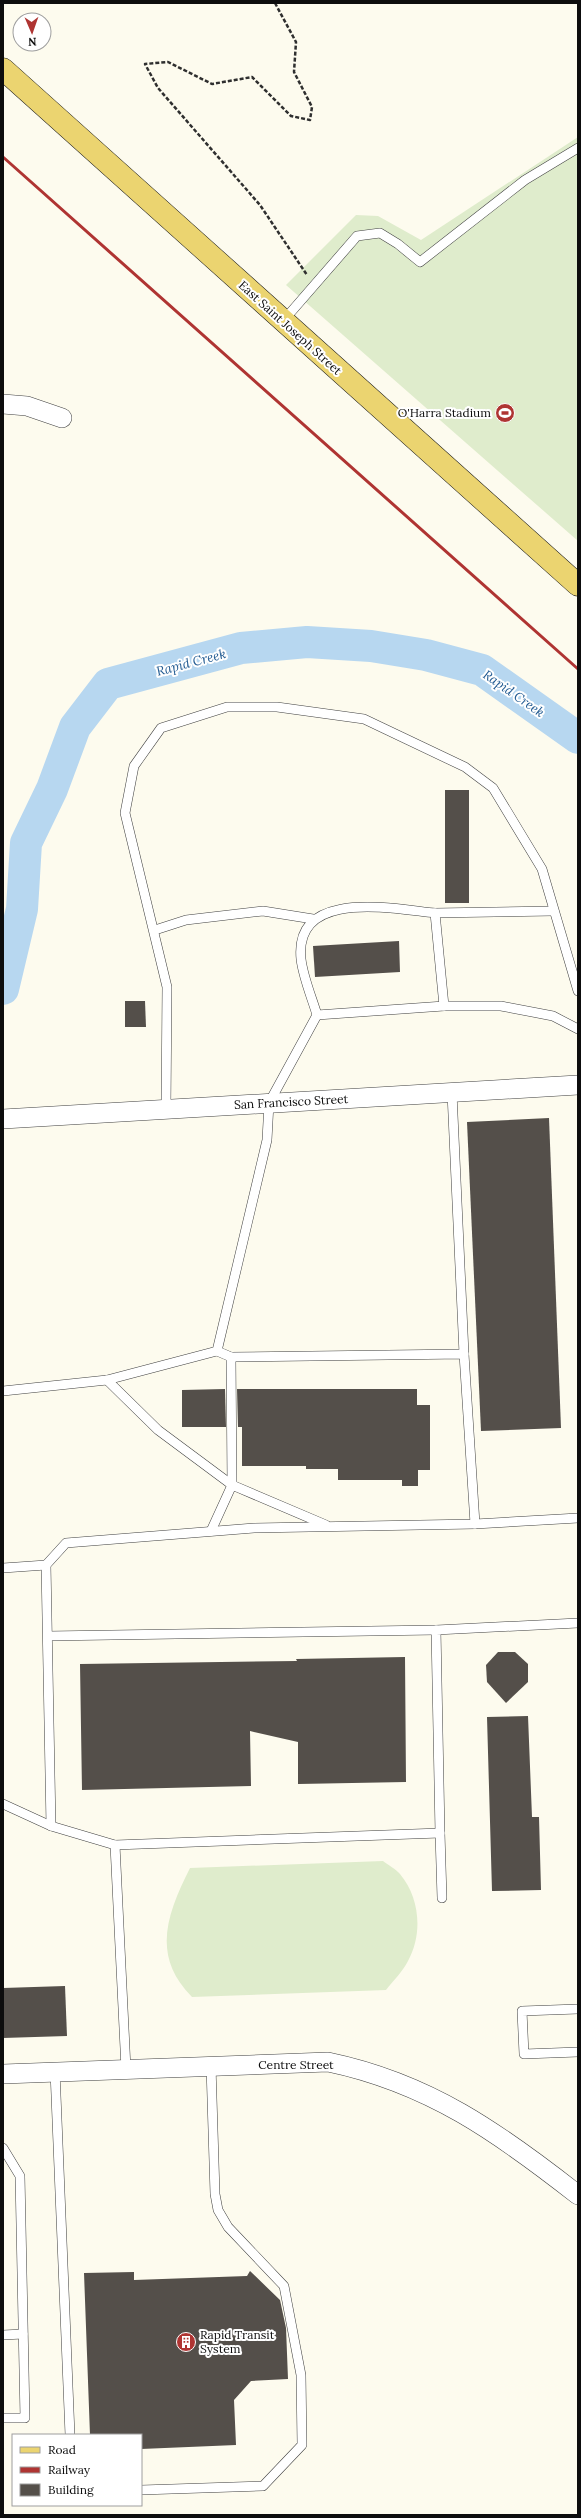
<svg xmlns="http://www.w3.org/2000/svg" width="581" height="2518" font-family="Lora,serif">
<rect width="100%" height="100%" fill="#fdfbee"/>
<!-- pitch -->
<g fill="#dfeccc">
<path d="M578,137V541L286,285L356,215L378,216L421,240Z"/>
<path d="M383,1861C388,1865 396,1869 400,1874C420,1898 423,1934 408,1961C403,1971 393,1981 386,1990L192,1997C151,1956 167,1914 190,1868Z"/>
</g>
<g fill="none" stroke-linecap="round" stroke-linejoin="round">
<!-- river -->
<path stroke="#b7d7f0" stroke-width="32" d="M3,989L22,909L26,843L52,789L75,727L108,684L241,648L307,642L371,646L426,655L482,670L578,738"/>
</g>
<!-- building -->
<g fill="#544f4a">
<rect x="445" y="790" width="24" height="113"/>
<path d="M399,941L400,972L315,977L313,946Z"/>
<path d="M125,1001H145L146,1027H125Z"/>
<path d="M549,1118L561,1428L481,1431L467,1122Z"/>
<path d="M225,1389L226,1427H182V1390Z"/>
<path d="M237,1389H417V1405H430V1470H418V1486H402V1480H338V1469H306V1466H242V1427H238Z"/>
<path d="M498,1652H515L528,1664V1682L506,1703L487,1682L486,1665Z"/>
<path d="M405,1657L406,1782L298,1784V1742L250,1731L251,1786L82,1790L80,1664L297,1661L296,1659Z"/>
<path d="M528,1716L532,1817H539L541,1890L492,1891L487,1717Z"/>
<path d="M65,1986L67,2036L3,2038V1988Z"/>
<path d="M250,2271L280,2300L286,2328L288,2379L251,2381L234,2400L236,2445L141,2449V2435H90L84,2273L134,2272V2280L247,2276Z"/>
</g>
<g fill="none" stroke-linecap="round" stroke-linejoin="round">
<!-- lane casing -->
<g stroke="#404040" stroke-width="10">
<g id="lane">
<path d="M284,320L357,236L380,233L398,244L420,262L525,180L578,148"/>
<path d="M435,913L553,911"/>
<path d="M155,930L186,920L263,911L313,919"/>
<path d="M317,1015L444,1006"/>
<path d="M452,1093L464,1354"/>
<path d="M166,1109L167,987L125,813L134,766L161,728L227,707H277L364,719L465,767L493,788L542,869L578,991"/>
<path d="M217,1351L231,1357L464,1354L475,1524"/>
<path d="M107,1380L158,1430L232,1485L326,1525"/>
<path d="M3,1391L107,1380L217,1351L267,1140L269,1103L317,1015C312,998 303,977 301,959C294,888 393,909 435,913L444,1006H501L553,1016L578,1029"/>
<path d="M211,1531L232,1485L231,1357"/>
<path d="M3,1568L46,1565"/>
<path d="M48,1636L436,1630"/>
<path d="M3,1804L51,1826L115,1845L126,2069"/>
<path d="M51,1826L46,1565L66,1543L254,1528L475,1524L578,1518"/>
<path d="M440,1833L442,1898"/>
<path d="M115,1845L440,1833L436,1630L578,1623"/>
<path d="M578,2009L522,2011L524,2054L578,2052"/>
<path d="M55,2071L70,2435"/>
<path d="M3,2148L20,2176L25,2418H3"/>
<path d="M3,2335L23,2334"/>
<path d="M141,2490L263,2486L302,2445L301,2375L284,2286L228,2227L218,2210L215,2194L211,2066"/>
</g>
</g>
<!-- street casing -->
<g stroke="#404040" stroke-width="20">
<g id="street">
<path d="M3,404L27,406L62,418"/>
<path d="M3,1119L578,1085"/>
<path d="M3,2074L328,2062C429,2083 499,2133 578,2195"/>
</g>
</g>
<!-- primary casing -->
<g stroke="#1e1e1e" stroke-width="23">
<path id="primary" d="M3,69L578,585"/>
</g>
<!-- path -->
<path stroke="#2f2f2f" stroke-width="2.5" stroke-dasharray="4 2" stroke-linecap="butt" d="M275,3L296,42L294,72L312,107L310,120L291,116L252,77L212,84L168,62L145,64L158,88L260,205L307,275"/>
<!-- lane -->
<use href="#lane" stroke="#fff" stroke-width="9"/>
<!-- street -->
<use href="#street" stroke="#fff" stroke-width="19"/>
<!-- primary -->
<use href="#primary" stroke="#ebd470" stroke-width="22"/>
<!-- rail -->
<path stroke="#af3432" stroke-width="3" d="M3,157L578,669"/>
</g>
<!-- icons -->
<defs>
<g id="stadium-disc" transform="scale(1)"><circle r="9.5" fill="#af3432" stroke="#fff"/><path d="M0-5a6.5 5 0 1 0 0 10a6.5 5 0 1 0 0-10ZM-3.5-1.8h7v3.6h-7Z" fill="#fff"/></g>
<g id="building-disc" transform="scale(1)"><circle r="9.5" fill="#af3432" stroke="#fff"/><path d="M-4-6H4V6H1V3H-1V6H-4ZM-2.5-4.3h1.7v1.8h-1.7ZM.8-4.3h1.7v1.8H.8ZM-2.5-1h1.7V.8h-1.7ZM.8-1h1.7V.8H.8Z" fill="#fff"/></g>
</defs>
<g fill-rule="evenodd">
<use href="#stadium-disc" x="505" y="413"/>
<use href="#building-disc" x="186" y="2342"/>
</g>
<g text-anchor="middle" stroke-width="4" stroke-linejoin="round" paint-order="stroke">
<!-- street labels -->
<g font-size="12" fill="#0d0d0d" stroke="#fff">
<text transform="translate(290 328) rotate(42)" y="4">East Saint Joseph Street</text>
<text transform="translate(291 1102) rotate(-3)" y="4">San Francisco Street</text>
<text x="296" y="2069">Centre Street</text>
</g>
<!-- poi labels -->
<g font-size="12" fill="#0d0d0d" stroke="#fff" text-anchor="end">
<text x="491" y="417">O'Harra Stadium</text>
<text x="200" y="2339" text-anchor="start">Rapid Transit<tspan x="200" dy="14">System</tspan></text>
</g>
<!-- water labels -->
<g font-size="13" font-style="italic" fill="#225b92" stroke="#fff">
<text transform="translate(191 662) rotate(-15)" y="5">Rapid Creek</text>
<text transform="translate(514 693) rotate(35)" y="5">Rapid Creek</text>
</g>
</g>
<!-- border -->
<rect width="581" height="2518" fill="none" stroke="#0d0d0d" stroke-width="8"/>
<!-- legend -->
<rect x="12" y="2434" width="130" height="72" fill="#ffffff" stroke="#9e9e9e"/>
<rect x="20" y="2447" width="20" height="6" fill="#ebd470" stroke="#9e9e9e"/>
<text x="48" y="2454" font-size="12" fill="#0d0d0d">Road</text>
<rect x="20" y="2467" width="20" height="6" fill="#af3432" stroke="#9e9e9e"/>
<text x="48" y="2474" font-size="12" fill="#0d0d0d">Railway</text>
<rect x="20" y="2484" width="20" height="12" fill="#544f4a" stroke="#9e9e9e"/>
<text x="48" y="2494" font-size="12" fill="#0d0d0d">Building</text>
<!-- north arrow -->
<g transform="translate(32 32) rotate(178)"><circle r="19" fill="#ffffff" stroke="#9e9e9e"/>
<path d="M0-3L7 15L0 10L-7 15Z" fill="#af3432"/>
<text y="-6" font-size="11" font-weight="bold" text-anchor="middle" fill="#0d0d0d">N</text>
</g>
</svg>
